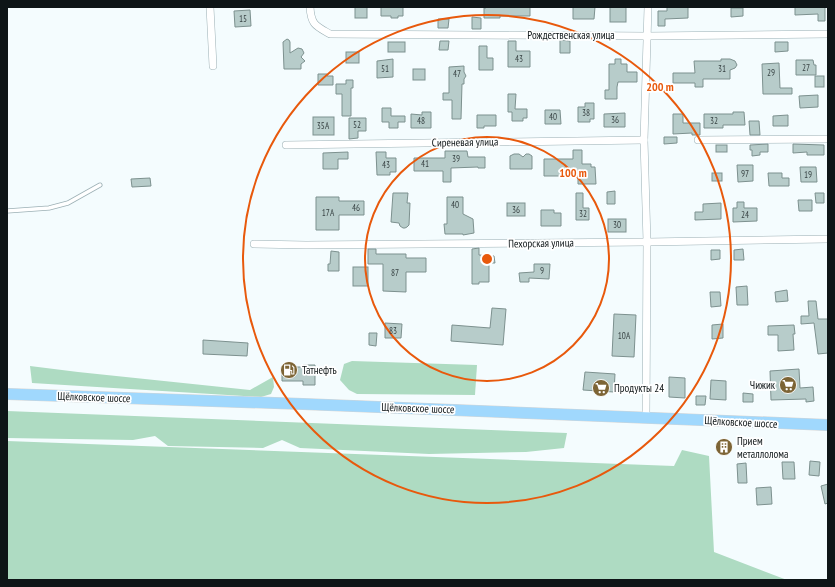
<svg xmlns="http://www.w3.org/2000/svg" width="835" height="587" font-family="'PT Sans Narrow',sans-serif">
<rect width="100%" height="100%" fill="#f4fcfe"/>
<!-- green -->
<g fill="#aedbc2">
<path d="M352,361L477,365L475,395L357,394L349,390L340,380L344,364Z"/>
<path d="M30,366L78,372L250,390L273,377L274,387L271,394L261,397L32,383Z"/>
<path d="M7,411L567,433L564,448L526,452L429,454L300,448L282,440L263,448L168,446L155,436L133,440L7,438Z"/>
<path d="M7,441L674,466L682,450L709,456L714,552L787,580H7Z"/>
</g>
<!-- building -->
<g fill="#b7ccca" stroke="#7d918f">
<rect x="355" y="7" width="12" height="11"/>
<path d="M381,7H403V16H398V18H391V16H381Z"/>
<path d="M487,7H530V16H500V18H484V8H486Z"/>
<path d="M573,7H595L594,19H573Z"/>
<rect x="610" y="7" width="16" height="15"/>
<path d="M667,7H688V18L665,19V26H658V11H667Z"/>
<path d="M795,7H825V21H818V14L795,15Z"/>
<path d="M731,8H743V16L731,17Z"/>
<path d="M250,10L251,26L235,27L234,11Z"/>
<path d="M472,17L481,18V29H472Z"/>
<path d="M438,19H449L448,28H438Z"/>
<path d="M287,39L289,40L290,42V53L298,48L302,49L304,53L301,57L305,61L301,64V69H284L283,42Z"/>
<path d="M560,40L570,41V53H560Z"/>
<path d="M440,41H449L448,50H439Z"/>
<path d="M508,41H516V51H530V67H508Z"/>
<rect x="388" y="42" width="17" height="10"/>
<path d="M775,42H788V51L775,52Z"/>
<path d="M479,46H487V58H493V70H479Z"/>
<rect x="346" y="52" width="13" height="11"/>
<path d="M393,59V77L377,78V61Z"/>
<path d="M615,59H621V64H627V72H637V82H618L617,87V99H605V90H609V64H615Z"/>
<path d="M721,59H730L735,61L737,65L735,68L730,70V79H703V87H695V83H673V73H695L694,61H721Z"/>
<path d="M796,60H813L814,65H816V75H796Z"/>
<path d="M779,63L780,88H792V94H763L762,64Z"/>
<path d="M464,66V72L466,76L464,79V84H462L461,119H452V100H443V93H449V67Z"/>
<rect x="413" y="69" width="12" height="11"/>
<path d="M318,74H327V76H333V85H318Z"/>
<rect x="815" y="76" width="9" height="11"/>
<path d="M346,80H353V88H351V116H342V94H336V84H346Z"/>
<path d="M508,94H516L515,109H527V118H523V121H512V112H508Z"/>
<path d="M818,95V107L800,108L799,96Z"/>
<path d="M585,103H594V119H590V122H578V107H585Z"/>
<path d="M382,108H391V116H405V122H398V128H389V122H382Z"/>
<path d="M545,110H560L561,124H545Z"/>
<path d="M422,112H431V128H411V114L422,115Z"/>
<path d="M733,112H744L745,125H723V128H704V114H733Z"/>
<path d="M625,113V127H604V114Z"/>
<path d="M673,114H683V123H700V135H692V133L673,134Z"/>
<path d="M477,115H496V126H484V128H477Z"/>
<path d="M788,115V126H773V116Z"/>
<rect x="313" y="117" width="21" height="18"/>
<path d="M349,118H366V131H358V138L349,139Z"/>
<path d="M749,121H759L760,135H750Z"/>
<path d="M664,137H677V143L664,144Z"/>
<path d="M768,144V152H760V155L752,156V150H750V145Z"/>
<path d="M793,144L824,145V155H807V152L793,153Z"/>
<rect x="716" y="145" width="11" height="7"/>
<path d="M573,150H582V164H591V167H595L596,184H578V176H544V159H573Z"/>
<path d="M445,151H467L468,157H485V168H478V167L451,168V182H443V171H414V158H445Z"/>
<path d="M348,152V159H338V169H323V153Z"/>
<path d="M376,152H386V158H396V172H390V175H377Z"/>
<path d="M514,154H519L523,157L526,154H529L532,156V169H510V156Z"/>
<path d="M737,165H753V181L738,182Z"/>
<path d="M800,167H816L817,182H801Z"/>
<rect x="712" y="173" width="10" height="8"/>
<path d="M768,173H782V178H789V186H769Z"/>
<path d="M150,178L151,186L132,187L131,179Z"/>
<path d="M615,191V204H607V192Z"/>
<path d="M393,193H408L407,203H410L409,225L407,227L405,228H403L400,226L399,223L391,222Z"/>
<path d="M576,193H583V208H589V220H576Z"/>
<path d="M815,193H824V203H816Z"/>
<path d="M316,197H339V201H364V215H339V230H316Z"/>
<path d="M447,197H463V214L473,219L474,233L463,235V234H445L444,224H447Z"/>
<path d="M798,200H812V211H799Z"/>
<path d="M737,202H744V208H757V221L733,222V208H737Z"/>
<rect x="507" y="203" width="18" height="13"/>
<path d="M721,203V219L695,220V212H703V204Z"/>
<path d="M541,210H554V213H561V226H541Z"/>
<rect x="608" y="219" width="18" height="13"/>
<path d="M479,248V255L494,256L495,263H489V282H479V284H472V249Z"/>
<path d="M368,249H376V254H406V258H426V272H406V292L383,291V264H368Z"/>
<path d="M743,249L744,260H734V250Z"/>
<path d="M711,250H720V259L711,260Z"/>
<path d="M331,251L339,252V271H328V264H330Z"/>
<path d="M534,264H550L549,279L529,278V282H520L519,273L534,272Z"/>
<rect x="353" y="267" width="15" height="19"/>
<path d="M747,286L748,305H737L736,287Z"/>
<path d="M787,290L788,301L776,302L775,292Z"/>
<path d="M710,292H720L721,306L711,307Z"/>
<path d="M808,301H816L818,319H828V353L818,354L814,323L801,324V316H809Z"/>
<path d="M492,308L506,309L503,345L451,341L452,325L490,328Z"/>
<path d="M614,314L636,315L634,357L612,356Z"/>
<path d="M385,323L402,324L401,338H385Z"/>
<path d="M723,324V338L712,339V325Z"/>
<path d="M794,325L795,334H793L794,350L778,351V335H768V326Z"/>
<path d="M369,333H377L376,346L369,345Z"/>
<path d="M203,340L248,343L247,356L203,354Z"/>
<path d="M303,365H315V385H303V381H282V367H303Z"/>
<path d="M799,369L800,388L813,387L814,401L806,402V399L771,400L770,371Z"/>
<path d="M585,372L615,374L614,392L583,390Z"/>
<path d="M669,377L685,378V398L669,397Z"/>
<path d="M711,380L726,381V400L710,399Z"/>
<path d="M743,393L753,394V402H743Z"/>
<path d="M696,396H706L705,405H696Z"/>
<path d="M810,461L820,462L819,476L809,475Z"/>
<path d="M782,462H794L795,479H783Z"/>
<path d="M746,463L747,483H738L737,464Z"/>
<path d="M828,484V503L825,504L821,486Z"/>
<path d="M771,487L772,504L757,505L756,488Z"/>
</g>
<g fill="none" stroke-linecap="round" stroke-linejoin="round">
<!-- service casing -->
<g stroke="#9cb0b5" stroke-width="5">
<path id="service" d="M7,211L49,208L68,203L100,185"/>
</g>
<!-- minor casing -->
<g stroke="#9cb0b5" stroke-width="8">
<g id="minor">
<path d="M210,7L213,66"/>
<path d="M310,7C311,25 316,26 330,34L647,36L828,34"/>
<path d="M698,140L828,139"/>
<path d="M286,145L644,140"/>
<path d="M254,244L306,245L647,242L828,239"/>
<path d="M646,417L647,242L644,140L648,7"/>
</g>
</g>
<!-- primary casing -->
<g stroke="#d4d5d5" stroke-width="12">
<path id="primary" d="M7,394L303,404L828,425"/>
</g>
<!-- service -->
<use href="#service" stroke="#fff" stroke-width="3.5"/>
<!-- minor -->
<use href="#minor" stroke="#fff" stroke-width="7"/>
<!-- primary -->
<use href="#primary" stroke="#a0d8fd" stroke-width="11"/>
</g>
<!-- distance rings -->
<g fill="none" stroke="#e8590c" stroke-width="2">
<circle cx="487" cy="259" r="122"/>
<circle cx="487" cy="259" r="244"/>
</g>
<!-- icons -->
<defs>
<g id="fuel-disc" transform="scale(0.9)"><circle r="9.5" fill="#7c6435" stroke="#fff"/><path d="M-5.5-6h7V0h2V4h1.3V-2.5L3-4.5l.8-.8L6-3V5H2.5V1h-1V6h-7ZM-4.2-4.7v3.2H.2V-4.7Z" fill="#fff"/></g>
<g id="supermarket-disc" transform="scale(0.9)"><circle r="9.5" fill="#7c6435" stroke="#fff"/><path d="M-6-5.5h2.5l.6 2H6L4.5 2H-2.5L-4.4-4H-6ZM-1.5 3.2a1.3 1.3 0 1 0 .1 0ZM3 3.2a1.3 1.3 0 1 0 .1 0Z" fill="#fff"/></g>
<g id="building-disc" transform="scale(0.9)"><circle r="9.5" fill="#7c6435" stroke="#fff"/><path d="M-4-6H4V6H1V3H-1V6H-4ZM-2.5-4.3h1.7v1.8h-1.7ZM.8-4.3h1.7v1.8H.8ZM-2.5-1h1.7V.8h-1.7ZM.8-1h1.7V.8H.8Z" fill="#fff"/></g>
</defs>
<g fill-rule="evenodd">
<use href="#fuel-disc" x="289" y="370"/>
<use href="#supermarket-disc" x="788" y="385"/>
<use href="#supermarket-disc" x="601" y="388"/>
<use href="#building-disc" x="724" y="447"/>
</g>
<g text-anchor="middle" stroke-width="3.5" stroke-linejoin="round" paint-order="stroke">
<!-- number labels -->
<g font-size="9" fill="#384344">
<text x="243" y="22">15</text>
<text x="519" y="62">43</text>
<text x="806" y="71">27</text>
<text x="385" y="72">51</text>
<text x="722" y="72">31</text>
<text x="771" y="76">29</text>
<text x="457" y="77">47</text>
<text x="586" y="116">38</text>
<text x="553" y="120">40</text>
<text x="615" y="123">36</text>
<text x="421" y="124">48</text>
<text x="714" y="124">32</text>
<text x="357" y="128">52</text>
<text x="323" y="129">35А</text>
<text x="456" y="162">39</text>
<text x="425" y="167">41</text>
<text x="386" y="168">43</text>
<text x="745" y="177">97</text>
<text x="808" y="178">19</text>
<text x="455" y="208">40</text>
<text x="356" y="211">46</text>
<text x="516" y="213">36</text>
<text x="328" y="216">17А</text>
<text x="583" y="217">32</text>
<text x="745" y="218">24</text>
<text x="617" y="228">30</text>
<text x="542" y="274">9</text>
<text x="395" y="276">87</text>
<text x="393" y="334">83</text>
<text x="624" y="339">10А</text>
</g>
<!-- street labels -->
<g font-size="11" fill="#0e1517" stroke="#fff">
<text x="571" y="39">Рождественская улица</text>
<text transform="translate(465 142) rotate(-1)" y="4">Сиреневая улица</text>
<text transform="translate(541 243) rotate(-1)" y="4">Пехорская улица</text>
<text transform="translate(94 397) rotate(2)" y="4">Щёлковское шоссе</text>
<text transform="translate(418 408) rotate(2)" y="4">Щёлковское шоссе</text>
<text transform="translate(741 422) rotate(3)" y="4">Щёлковское шоссе</text>
</g>
<!-- poi labels -->
<g font-size="11" fill="#0e1517" stroke="#fff" text-anchor="start">
<text x="302" y="374">Татнефть</text>
<text x="775" y="389" text-anchor="end">Чижик</text>
<text x="614" y="392">Продукты 24</text>
<text x="737" y="445">Прием<tspan x="737" dy="13">металлолома</tspan></text>
</g>
</g>
<circle cx="487" cy="259" r="6" fill="#e8590c" stroke="#fff" stroke-width="2"/>
<g font-size="12" text-anchor="middle" font-weight="bold" fill="#e8590c" stroke="#fff" stroke-width="3.5" stroke-linejoin="round" paint-order="stroke">
<text x="660" y="91">200 m</text>
<text x="573" y="177">100 m</text>
</g>
<!-- border -->
<rect width="835" height="587" fill="none" stroke="#0e1517" stroke-width="16"/>
</svg>
